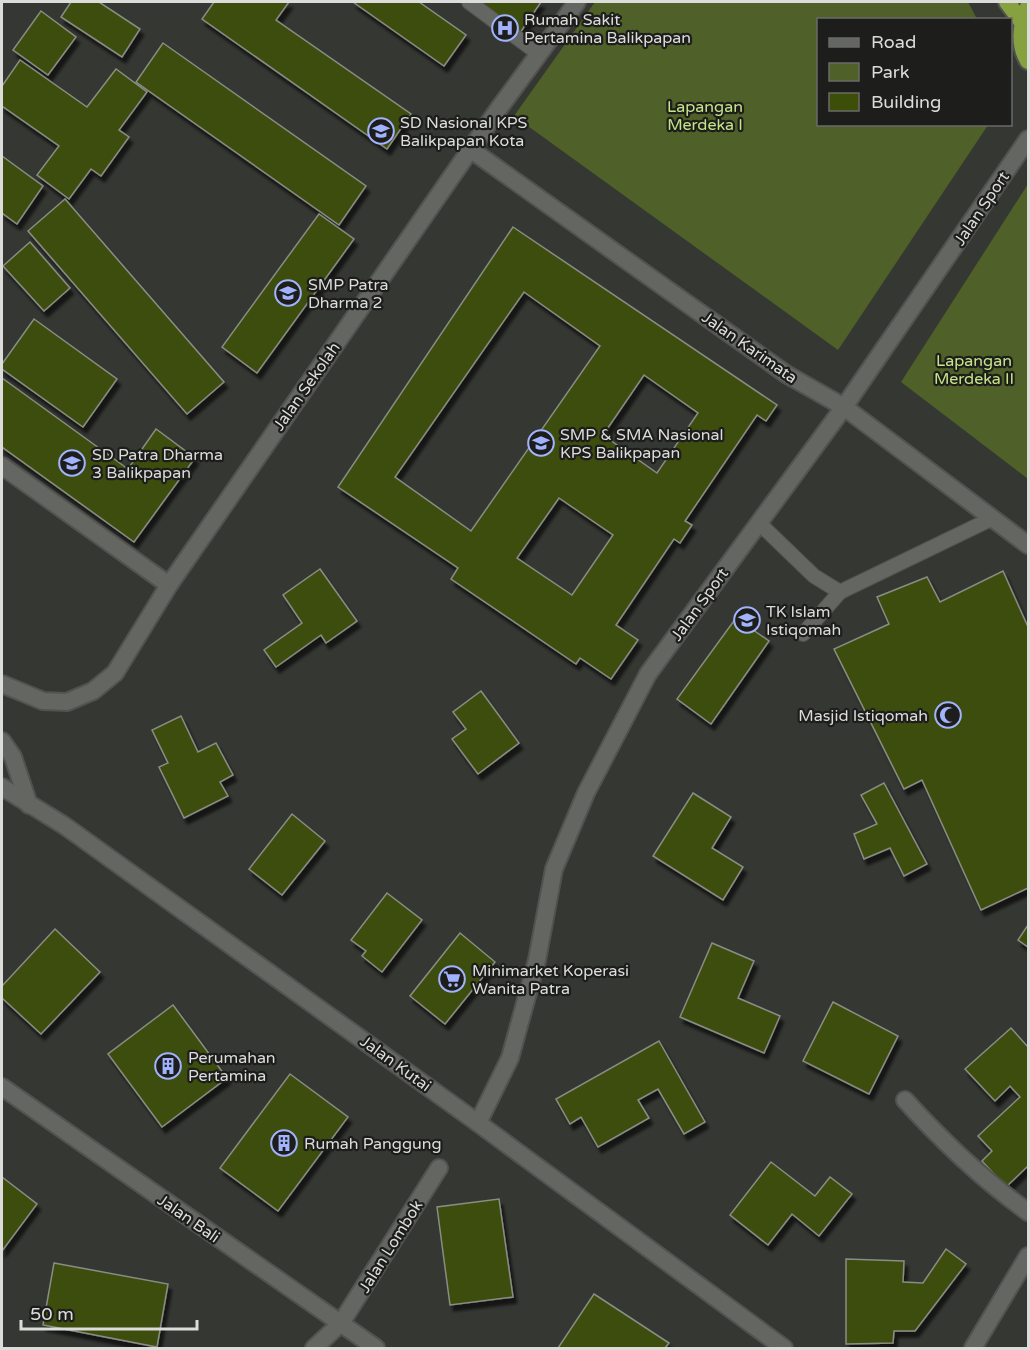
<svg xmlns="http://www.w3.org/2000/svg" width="1030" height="1350" font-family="'Varela Round',sans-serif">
<defs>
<filter id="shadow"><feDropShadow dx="3.5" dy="6" stdDeviation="1.5" flood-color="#0009"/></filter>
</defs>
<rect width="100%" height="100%" fill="#353733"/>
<!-- green -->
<g fill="#4f6028">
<path d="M595,2H968L977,19L818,20V124L988,125L838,350L514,116Z"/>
<path d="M1028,184V479L901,382Z"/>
</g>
<!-- building -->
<g fill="#3c4e07" stroke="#8a8c87" stroke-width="1.5" fill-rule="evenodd" filter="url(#shadow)">
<path d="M71,2H99L140,29L122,57L61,17Z"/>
<path d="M214,2H289L276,20L411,114L387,149L202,19Z"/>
<path d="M353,2H419L466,35L444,66Z"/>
<path d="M480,2H541L520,33Z"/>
<path d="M41,11L76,37L48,75L13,50Z"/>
<path d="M163,43L366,186L339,225L136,82Z"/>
<path d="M20,60L87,107L116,69L147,92L119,130L129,137L101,176L91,169L69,199L37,175L59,146L2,106V86Z"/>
<path d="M2,156L43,186L17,224L2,213Z"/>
<path d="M65,199L224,382L187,414L28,231Z"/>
<path d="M319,214L354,239L257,373L222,347Z"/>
<path d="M513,227L777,405L766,421L757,415L685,521L692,525L680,543L674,539L616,625L638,640L611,679L580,658L576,664L451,579L458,568L338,487ZM524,292L600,346L471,531L395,477ZM644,375L698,413L657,473L603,435ZM559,498L613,535L572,595L517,558Z"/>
<path d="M30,242L70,288L44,311L3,266Z"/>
<path d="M34,319L117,379L83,427L2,369V364Z"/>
<path d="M2,378L128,469L156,429L195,458L134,542L2,447Z"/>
<path d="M320,569L357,621L326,643L321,635L276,667L264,650L302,623L283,595Z"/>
<path d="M1003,571L1028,627V888L981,910L922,780L904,789L834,649L889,624L877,597L927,577L940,602Z"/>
<path d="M736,618L769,641L711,724L677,699Z"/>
<path d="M481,691L519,743L478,774L452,739L466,729L453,712Z"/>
<path d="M181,716L198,752L216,743L233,775L220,782L228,796L184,818L159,767L168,763L152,730Z"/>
<path d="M884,783L927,864L904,876L890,848L864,859L854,834L877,824L861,795Z"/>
<path d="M693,793L731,817L712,848L743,867L723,900L653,856Z"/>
<path d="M292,814L325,841L282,895L249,869Z"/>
<path d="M387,893L422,920L382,972L362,956L366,951L351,940Z"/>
<path d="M1028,925V947L1018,940Z"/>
<path d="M55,929L100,972L41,1034L2,998V986Z"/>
<path d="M460,933L495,962L445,1024L410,996Z"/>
<path d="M712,943L754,961L738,998L780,1016L764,1053L680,1017Z"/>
<path d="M833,1002L898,1036L869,1094L803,1061Z"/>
<path d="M173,1005L227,1078L162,1127L108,1054Z"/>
<path d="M1011,1028L1028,1047V1166L1006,1187L982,1161L992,1151L978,1136L1020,1097L1010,1086L995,1101L965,1069Z"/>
<path d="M659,1041L705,1122L684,1134L658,1089L638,1100L649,1118L598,1147L581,1117L570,1124L556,1099Z"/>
<path d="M290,1074L348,1117L278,1211L220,1168Z"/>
<path d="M771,1162L815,1196L830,1177L852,1194L819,1236L792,1214L768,1245L730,1215Z"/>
<path d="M2,1177L37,1204L2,1251Z"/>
<path d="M499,1199L513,1297L450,1305L437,1207Z"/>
<path d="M946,1249L966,1264L915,1331H894L893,1343L846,1344V1259L904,1261L903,1282L923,1283Z"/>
<path d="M54,1263L168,1284L157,1347L43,1325Z"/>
<path d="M594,1294L669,1343L665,1348H558Z"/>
</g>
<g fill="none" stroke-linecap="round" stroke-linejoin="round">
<!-- service casing -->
<g stroke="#525350" stroke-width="16">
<g id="service">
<path d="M469,2L539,54"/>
<path d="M758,522L814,576L840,592L991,519"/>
<path d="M803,634L840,592"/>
</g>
</g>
<!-- minor casing -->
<g stroke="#525350" stroke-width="20">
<g id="minor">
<path d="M470,149L786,374L844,407L1028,545"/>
<path d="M2,466L169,585"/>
<path d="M2,684L43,701L67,702L93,691L115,673L169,585L497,111L577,2"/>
<path d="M2,741L13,757L29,805"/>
<path d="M2,1087L376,1348"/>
<path d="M905,1100C943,1142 982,1179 1028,1212"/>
<path d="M478,1123L510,1058L537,960L554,869L586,793L648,674L844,407L1028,139"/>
<path d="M314,1348L341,1323L439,1168"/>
<path d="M973,1348L1028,1256"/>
</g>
</g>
<!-- tertiary casing -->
<g stroke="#525350" stroke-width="20">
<path id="tertiary" d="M2,787L65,826L478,1123L784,1348"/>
</g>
<!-- trunk casing -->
<g stroke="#525350" stroke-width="20">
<g id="trunk">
<path d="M1007,2L1022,22"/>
<path d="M1028,7C1021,24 1018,44 1028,61"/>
</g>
</g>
<!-- service -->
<use href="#service" stroke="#646661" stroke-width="14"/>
<!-- minor -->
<use href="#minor" stroke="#646661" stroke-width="16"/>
<!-- tertiary -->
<use href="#tertiary" stroke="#646661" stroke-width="16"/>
<!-- trunk -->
<use href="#trunk" stroke="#86a240" stroke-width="16"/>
</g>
<!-- icons -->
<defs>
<g id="hospital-ring" transform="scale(1.35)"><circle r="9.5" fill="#1d1e1c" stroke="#a1b3fd" stroke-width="1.5"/><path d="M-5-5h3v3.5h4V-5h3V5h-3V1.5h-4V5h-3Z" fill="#a1b3fd"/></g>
<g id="school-ring" transform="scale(1.35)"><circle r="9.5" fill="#1d1e1c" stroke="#a1b3fd" stroke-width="1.5"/><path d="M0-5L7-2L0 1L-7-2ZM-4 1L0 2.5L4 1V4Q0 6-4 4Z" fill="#a1b3fd"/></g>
<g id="mosque-ring" transform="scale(1.35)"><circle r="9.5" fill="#1d1e1c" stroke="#a1b3fd" stroke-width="1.5"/><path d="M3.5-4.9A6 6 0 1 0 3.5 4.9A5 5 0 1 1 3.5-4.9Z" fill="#a1b3fd"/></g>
<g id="supermarket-ring" transform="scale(1.35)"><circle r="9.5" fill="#1d1e1c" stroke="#a1b3fd" stroke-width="1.5"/><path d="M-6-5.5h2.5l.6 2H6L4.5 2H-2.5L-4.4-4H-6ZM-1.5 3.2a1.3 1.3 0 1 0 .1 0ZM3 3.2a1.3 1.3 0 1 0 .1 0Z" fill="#a1b3fd"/></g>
<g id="building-ring" transform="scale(1.35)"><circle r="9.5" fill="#1d1e1c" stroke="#a1b3fd" stroke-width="1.5"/><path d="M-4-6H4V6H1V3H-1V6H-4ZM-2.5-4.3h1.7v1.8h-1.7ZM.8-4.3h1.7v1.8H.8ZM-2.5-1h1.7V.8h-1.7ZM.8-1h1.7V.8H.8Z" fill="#a1b3fd"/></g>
</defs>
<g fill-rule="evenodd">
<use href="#hospital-ring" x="505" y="28"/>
<use href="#school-ring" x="381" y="131"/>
<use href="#school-ring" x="288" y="293"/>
<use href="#school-ring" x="541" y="443"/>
<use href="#school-ring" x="72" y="463"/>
<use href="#school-ring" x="747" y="620"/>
<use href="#mosque-ring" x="948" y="715"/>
<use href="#supermarket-ring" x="452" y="979"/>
<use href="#building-ring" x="168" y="1066"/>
<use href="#building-ring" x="284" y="1143"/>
</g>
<g text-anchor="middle" stroke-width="4.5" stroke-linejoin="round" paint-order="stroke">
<!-- poi labels -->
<g font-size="16" fill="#dcddda" stroke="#1d1e1c" text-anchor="start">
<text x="524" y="25">Rumah Sakit<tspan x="524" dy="18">Pertamina Balikpapan</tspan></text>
<text x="400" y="128">SD Nasional KPS<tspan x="400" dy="18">Balikpapan Kota</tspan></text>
<text x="308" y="290">SMP Patra<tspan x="308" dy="18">Dharma 2</tspan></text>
<text x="560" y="440">SMP &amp; SMA Nasional<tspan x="560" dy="18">KPS Balikpapan</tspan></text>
<text x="92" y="460">SD Patra Dharma<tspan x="92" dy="18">3 Balikpapan</tspan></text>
<text x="766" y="617">TK Islam<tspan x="766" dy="18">Istiqomah</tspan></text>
<text x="928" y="721" text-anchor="end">Masjid Istiqomah</text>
<text x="472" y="976">Minimarket Koperasi<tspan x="472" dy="18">Wanita Patra</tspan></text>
<text x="188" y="1063">Perumahan<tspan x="188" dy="18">Pertamina</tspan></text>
<text x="304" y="1149">Rumah Panggung</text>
</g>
<!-- park labels -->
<g font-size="16" fill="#c5e387" stroke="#1d1e1c">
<text x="705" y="112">Lapangan<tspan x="705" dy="18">Merdeka I</tspan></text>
<text x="974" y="366">Lapangan<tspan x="974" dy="18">Merdeka II</tspan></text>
</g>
<!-- street labels -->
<g font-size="16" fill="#dcddda" stroke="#1d1e1c">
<text transform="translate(981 208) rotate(-56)" y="6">Jalan Sport</text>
<text transform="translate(750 347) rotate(35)" y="6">Jalan Karimata</text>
<text transform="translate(306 386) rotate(-55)" y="6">Jalan Sekolah</text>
<text transform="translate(699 604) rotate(-54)" y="6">Jalan Sport</text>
<text transform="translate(396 1063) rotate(36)" y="6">Jalan Kutai</text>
<text transform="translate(189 1218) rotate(35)" y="6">Jalan Bali</text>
<text transform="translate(390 1246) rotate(-58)" y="6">Jalan Lombok</text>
</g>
</g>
<!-- border -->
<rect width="1030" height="1350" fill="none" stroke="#dcddda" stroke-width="6"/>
<!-- legend -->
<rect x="817" y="18" width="195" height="108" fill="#1d1e1c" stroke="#696a68" stroke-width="1.5"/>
<rect x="829" y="38" width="30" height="9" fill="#646661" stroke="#696a68" stroke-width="1.5"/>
<text x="871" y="48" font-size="18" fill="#dcddda">Road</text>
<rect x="829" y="63" width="30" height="18" fill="#4f6028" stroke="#696a68" stroke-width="1.5"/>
<text x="871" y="78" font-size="18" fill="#dcddda">Park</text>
<rect x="829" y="93" width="30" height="18" fill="#3c4e07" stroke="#696a68" stroke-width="1.5"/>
<text x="871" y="108" font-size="18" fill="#dcddda">Building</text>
<!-- scale -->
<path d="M21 1320v9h176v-9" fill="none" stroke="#dcddda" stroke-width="3"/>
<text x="30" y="1320" font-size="18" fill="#dcddda" stroke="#1d1e1c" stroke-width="4.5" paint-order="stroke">50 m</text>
</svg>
